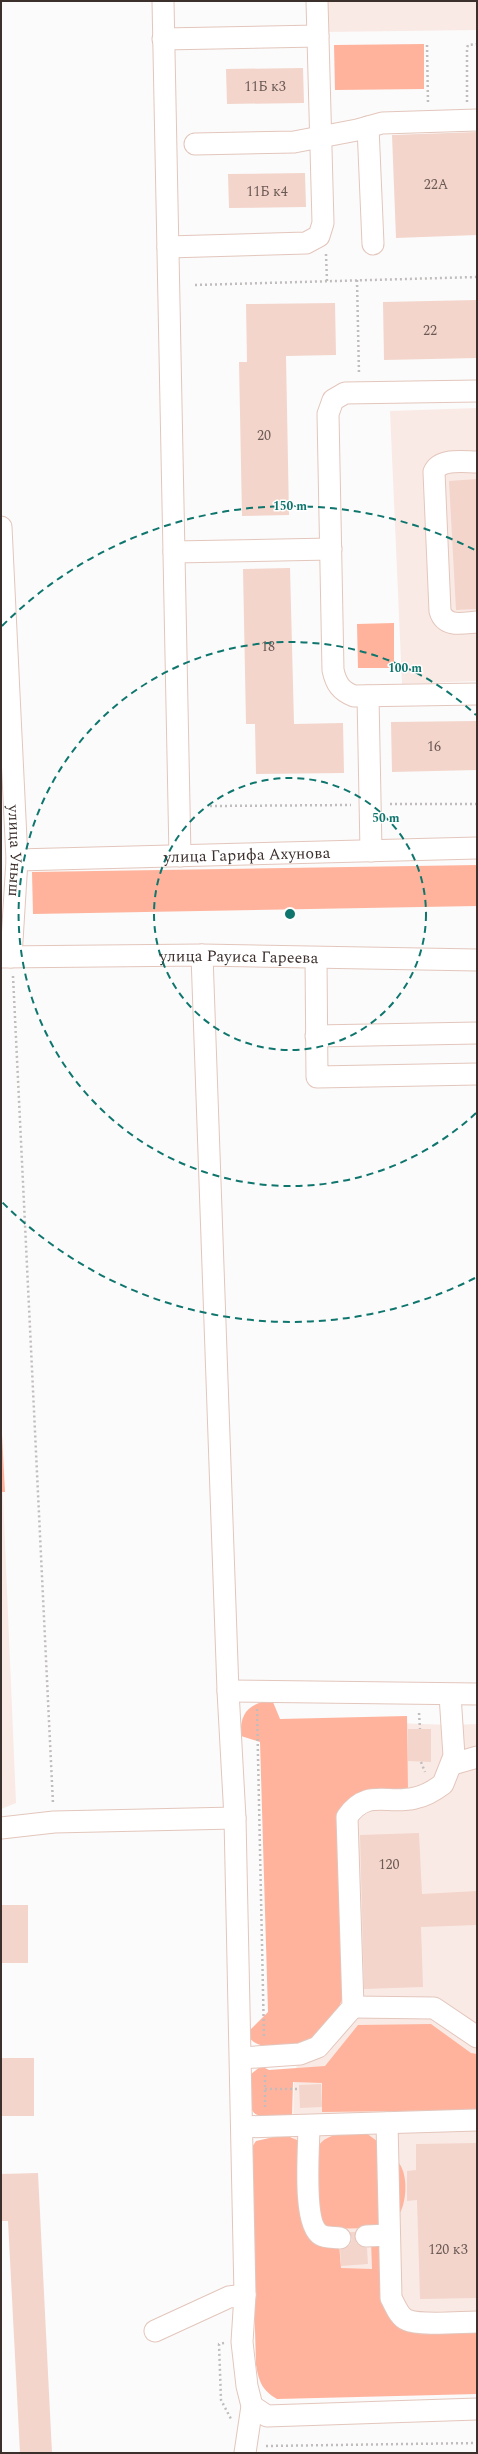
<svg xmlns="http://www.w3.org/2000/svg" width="478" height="2454" font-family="Spectral,serif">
<rect width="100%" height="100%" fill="#fbfbfb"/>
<!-- built -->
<g fill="#faeae5">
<path d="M325,1H477V30L326,32Z"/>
<path d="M477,408V681L402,684L390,411Z"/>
<path d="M1,1449L16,1803L1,1809Z"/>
<path d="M283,1719L452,1725L477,1724V2380L300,2354L293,2127L294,2076L300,2054Z"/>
</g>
<!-- green -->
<g fill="#ffb39c">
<path d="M424,44V89L335,90L334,45Z"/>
<path d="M394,623V668H358L357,624Z"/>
<path d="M477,865V906L33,914L32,872Z"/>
<path d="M1,1415L5,1492H1Z"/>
<path d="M262,1702H273L280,1719L407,1716L408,1791L355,1798L344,1995L335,2016L306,2044C287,2045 255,2054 247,2033L268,2012L260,1742L241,1736C240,1719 244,1707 262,1702Z"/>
<path d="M431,2024L471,2053L477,2054V2110L322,2112V2083L293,2082L292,2117C249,2118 248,2119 250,2075L261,2066L269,2070L325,2066L358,2025Z"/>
<path d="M366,2133L377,2141L380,2223L372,2228L324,2229L320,2223L316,2151C324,2130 348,2135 366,2133Z"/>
<path d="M274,2137H290L299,2141L304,2221L339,2244L341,2268L372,2269L371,2241L381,2247L388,2307L477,2329V2394L277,2399C262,2390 259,2382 256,2365L250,2150L256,2141Z"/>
<path d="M397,2161C409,2172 407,2204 398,2216Z"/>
</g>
<!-- building -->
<g fill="#f3d5cb">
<path d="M303,68L304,103L227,104L226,69Z"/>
<path d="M477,132V235L396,238L392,135Z"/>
<path d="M305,173L306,207L229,208L228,174Z"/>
<path d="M477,300V358L384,360L383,302Z"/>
<path d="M335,303L336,355L286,356L289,515L242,516L239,362H247L246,304Z"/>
<path d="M477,479V609L456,610L449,481Z"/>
<path d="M290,568L294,724L343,723L344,773L256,774L255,724H246L243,569Z"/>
<path d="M477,721V770L392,772L391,722Z"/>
<path d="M408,1729H431V1762L408,1761Z"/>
<path d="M419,1833L422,1894L477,1891V1925L421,1927L423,1987L364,1989L360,1835Z"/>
<rect x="1" y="1905" width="27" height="58"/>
<rect x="1" y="2058" width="33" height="58"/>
<path d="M321,2084L322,2107L300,2108L299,2085Z"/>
<path d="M477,2143V2298L420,2299L417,2200L407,2201V2171L416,2170V2144Z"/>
<path d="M38,2173L52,2453H20L8,2221H1V2174Z"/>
<path d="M350,2232H355L356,2243L367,2248L368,2264L341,2266L340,2250L350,2245L352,2239Z"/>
</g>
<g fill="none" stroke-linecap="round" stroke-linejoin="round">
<!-- minor casing -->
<g stroke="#e3c6bc" stroke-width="23">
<g id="minor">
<path d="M163,1L180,856"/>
<path d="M163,39L318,36"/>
<path d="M368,127L373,244"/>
<path d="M195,144L294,142L357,130L382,123L477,120"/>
<path d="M168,247L306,243L319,236L323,223L317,1"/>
<path d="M477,391L345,393L333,400L328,414L333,670C336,684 341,691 354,696L477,694"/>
<path d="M477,462C463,462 440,458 434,472L440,611C445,628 463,623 477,622"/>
<path id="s1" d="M1,527L17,860L11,957"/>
<path d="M174,552L331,549"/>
<path d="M368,696L371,851"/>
<path id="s2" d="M17,860L477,848"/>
<path d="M202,955L228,1691L235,1818L245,2295L242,2342L247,2386L252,2406L245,2453"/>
<path id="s3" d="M1,957L202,955L477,960"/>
<path d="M316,958L317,1077L477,1074"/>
<path d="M316,1036L477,1033"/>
<path d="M228,1691L477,1694"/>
<path d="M453,1764L477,1757"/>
<path d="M1,1828L54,1822L235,1818"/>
<path d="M353,2007L434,2008L477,2037"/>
<path d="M241,2058L300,2054L318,2047L353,2007L347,1817C367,1788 387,1805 415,1798C425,1796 435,1790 443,1784L454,1756L450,1695"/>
<path d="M387,2123L391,2298C395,2305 399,2317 407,2320C420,2326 461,2322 477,2322"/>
<path d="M309,2126C309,2147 302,2225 321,2235C326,2238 335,2237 340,2238"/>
<path d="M242,2127L477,2120"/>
<path d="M366,2236L389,2235"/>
<path d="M155,2331L229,2297L245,2295"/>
<path d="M252,2406L267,2416L477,2409"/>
</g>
</g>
<!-- path -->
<g stroke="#c1bdbc" stroke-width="2.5" stroke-dasharray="2 3" stroke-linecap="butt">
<path d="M427,45L428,103"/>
<path d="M467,102V48L468,45L477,44"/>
<path d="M326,254L327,281"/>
<path d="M357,280L359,374"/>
<path d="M195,285L477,277"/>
<path d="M390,804H477"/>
<path d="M210,806L351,805"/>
<path d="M13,976L53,1804"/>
<path d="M257,1709L264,2038"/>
<path d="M419,1713L420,1729"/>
<path d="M421,1762L425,1772"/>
<path d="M265,2075V2108"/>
<path d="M265,2089H299"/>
<path d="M224,2343L219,2344L221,2400L231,2419"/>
<path d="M266,2446L477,2443"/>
</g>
<!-- minor -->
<use href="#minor" stroke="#fff" stroke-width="21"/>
</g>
<!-- distance rings -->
<g fill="none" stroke="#0f766e" stroke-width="2" stroke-dasharray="7 5">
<circle cx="290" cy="914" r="136"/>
<path d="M476 1113A272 272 0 1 1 476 715"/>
<path d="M475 1278A408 408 0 0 1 2 1202M2 626A408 408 0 0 1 475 550"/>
</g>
<g text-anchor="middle" stroke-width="3" stroke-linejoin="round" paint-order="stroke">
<!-- number labels -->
<g font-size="14" fill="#6a5954">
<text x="265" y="91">11Б к3</text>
<text x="436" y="189">22А</text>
<text x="267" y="196">11Б к4</text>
<text x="430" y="335">22</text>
<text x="264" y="440">20</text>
<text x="268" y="651">18</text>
<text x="434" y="751">16</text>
<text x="389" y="1869">120</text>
<text x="448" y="2254">120 к3</text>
</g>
<!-- street labels -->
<g font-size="16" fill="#3c302d" stroke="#fff">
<text dy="6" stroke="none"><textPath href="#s1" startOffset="324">улица Уныш</textPath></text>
<text dy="6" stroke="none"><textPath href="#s2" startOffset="230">улица Гарифа Ахунова</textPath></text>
<text dy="6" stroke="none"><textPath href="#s3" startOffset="238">улица Рауиса Гареева</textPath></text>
</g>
</g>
<circle cx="290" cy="914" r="6" fill="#0f766e" stroke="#fff" stroke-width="2"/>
<g font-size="12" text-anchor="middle" font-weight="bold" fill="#0f766e" stroke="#fff" stroke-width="3" stroke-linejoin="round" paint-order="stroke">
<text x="290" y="510">150 m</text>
<text x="405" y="672">100 m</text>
<text x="386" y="822">50 m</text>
</g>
<!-- border -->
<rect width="478" height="2454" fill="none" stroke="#3c302d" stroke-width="4"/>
</svg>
